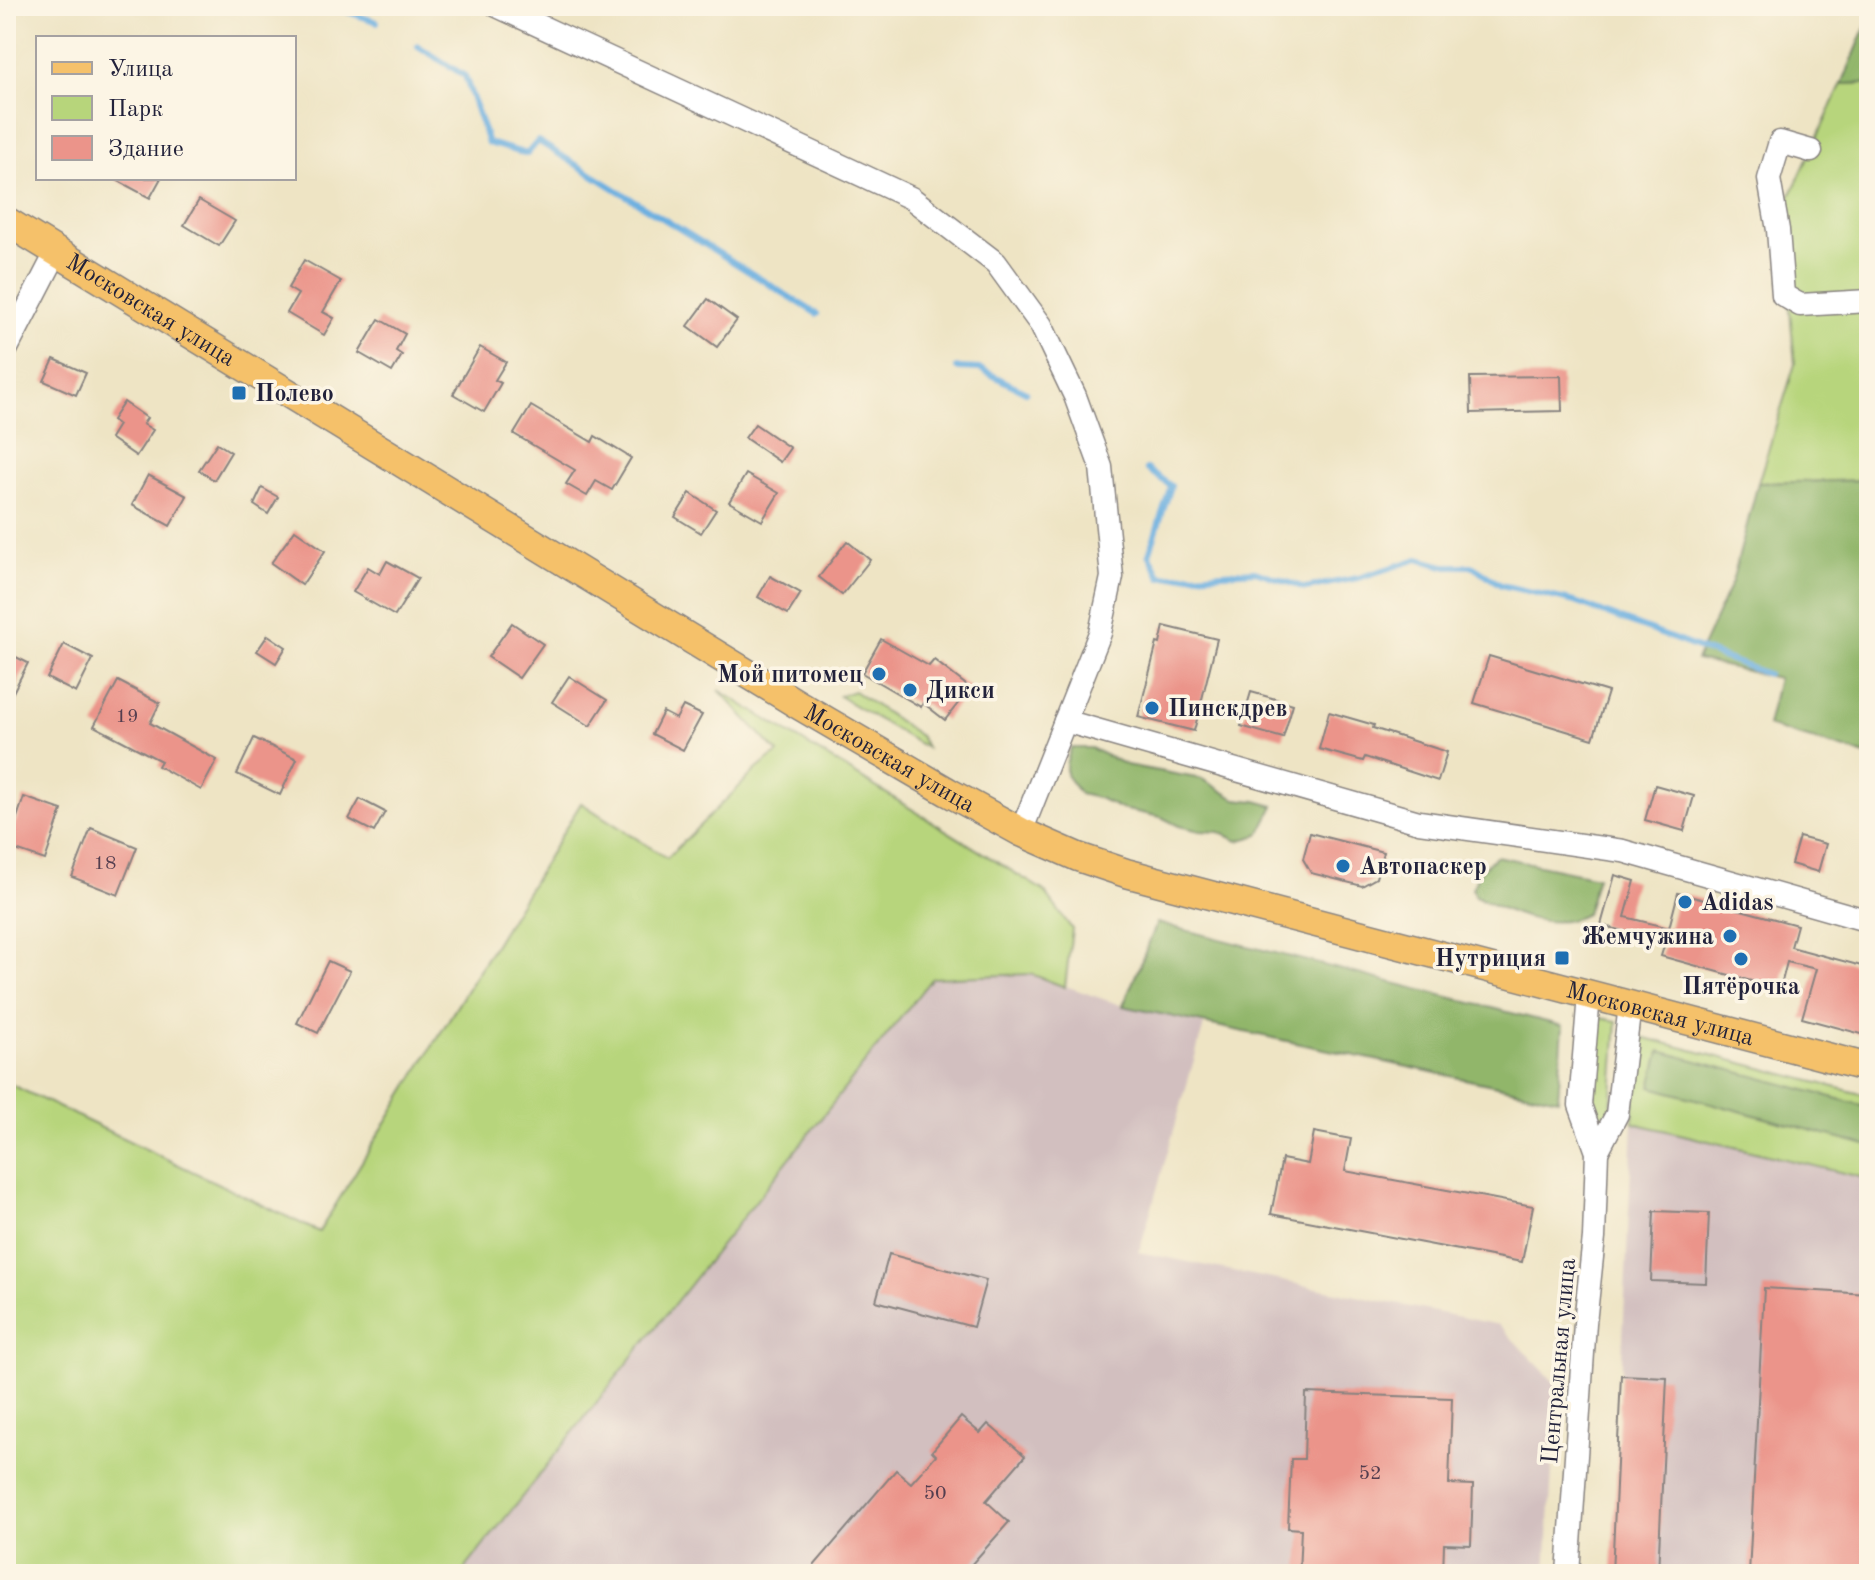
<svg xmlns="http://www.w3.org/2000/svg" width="1875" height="1580" font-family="'Old Standard TT',serif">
<rect width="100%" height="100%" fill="#fcf5e5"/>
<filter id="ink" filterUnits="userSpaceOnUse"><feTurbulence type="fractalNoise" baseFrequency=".0125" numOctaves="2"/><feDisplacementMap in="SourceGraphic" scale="16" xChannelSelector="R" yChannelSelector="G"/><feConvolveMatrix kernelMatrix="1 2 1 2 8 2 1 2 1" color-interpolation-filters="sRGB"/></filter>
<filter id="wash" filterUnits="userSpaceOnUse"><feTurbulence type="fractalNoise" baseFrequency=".006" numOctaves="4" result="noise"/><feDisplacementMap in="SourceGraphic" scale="32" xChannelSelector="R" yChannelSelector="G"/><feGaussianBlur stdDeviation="1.8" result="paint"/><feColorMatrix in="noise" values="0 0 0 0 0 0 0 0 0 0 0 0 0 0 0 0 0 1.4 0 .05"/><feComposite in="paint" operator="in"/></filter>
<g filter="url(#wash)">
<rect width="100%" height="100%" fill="#eee4c4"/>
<!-- industrial -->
<g fill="#d2bfbf">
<path d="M1031,974L1123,1006L1204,1025L1139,1252L1499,1325L1557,1385L1546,1574H461L932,977Z"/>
<path d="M1633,1123L1869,1179V1574H1612Z"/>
</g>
<!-- green -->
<g fill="#b7d57b" stroke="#6c7c5b" stroke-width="2">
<path d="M1869,83V480L1758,483L1795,364L1781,216L1842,84Z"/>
<path d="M719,690L1044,891L1072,929L1065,987L1031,974L932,978L461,1574H6V1082L319,1232L581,803L667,858L757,769L778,753Z"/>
<path d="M854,691L920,736L926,748L839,696Z"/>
<path d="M1600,1018L1617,1021L1611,1110L1600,1122L1594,1105Z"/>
<path d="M1638,1036L1869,1096V1179L1633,1123Z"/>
</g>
<!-- forest -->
<g fill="#91b66b" stroke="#5a6c53" stroke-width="2">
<path d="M1869,19V83L1842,84Z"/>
<path d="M1869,480V756L1767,726L1778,678L1696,660L1732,582L1758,483Z"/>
<path d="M1071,748H1091L1126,765L1202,779L1236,799L1256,801L1274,806L1259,835L1238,841L1219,832L1200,831L1179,826L1161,817L1121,809L1101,799L1080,794L1066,775V764Z"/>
<path d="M1496,856L1597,877L1586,914C1551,933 1507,912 1475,896L1472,889L1481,870Z"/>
<path d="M1157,923L1563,1026L1558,1099L1123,1006Z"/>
<path d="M1660,1051L1869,1107V1146L1651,1087Z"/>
</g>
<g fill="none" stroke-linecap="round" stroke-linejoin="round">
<!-- stream -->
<g stroke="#6aafe0" stroke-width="6">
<path d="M331,6L377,22"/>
<path d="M418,46L465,76L488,143L527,154L538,141L817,314"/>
<path d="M957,368L980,369L1026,392"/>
<path d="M1147,469L1171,486L1149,554L1161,577L1255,571L1305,588L1358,578L1418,559L1444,566H1472L1501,585L1575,602L1767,674"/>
</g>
</g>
<g id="blocks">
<!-- building -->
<g fill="#eb948a">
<path d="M113,178H161L150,198Z"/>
<path d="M199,200L235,221L219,246L184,225Z"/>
<path d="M304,260L341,281L323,312L334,318L324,335L287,313L298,294L288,288Z"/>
<path d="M708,299L737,320L717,347L688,326Z"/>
<path d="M379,319L405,334L396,351L402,355L392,372L359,353Z"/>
<path d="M480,347L506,362L495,380L501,383L484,412L453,394Z"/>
<path d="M54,359L86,373L76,395L44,381Z"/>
<path d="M1561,376L1562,411L1471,413L1470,377Z"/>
<path d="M124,402L147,418L143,424L153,430L136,456L110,438L118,425L112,420Z"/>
<path d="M531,406L592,442L595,436L631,458L612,490L596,481L587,496L566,484L575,470L514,434Z"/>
<path d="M755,424L790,448L780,462L745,438Z"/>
<path d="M217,443L231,452L214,480L199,470Z"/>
<path d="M746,474L779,493L762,521L729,502Z"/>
<path d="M148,475L187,496L170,526L132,505Z"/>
<path d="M262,488L278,497L268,514L254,505Z"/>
<path d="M690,493L716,510L701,533L675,517Z"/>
<path d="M295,530L325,551L302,585L271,563Z"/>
<path d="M847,541L870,560L842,595L819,577Z"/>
<path d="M387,561L418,578L395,616L353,592L368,567L380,574Z"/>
<path d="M770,576L801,593L788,614L758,597Z"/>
<path d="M512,623L543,644L519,678L488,657Z"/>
<path d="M1164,626L1217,639L1194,731L1138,717L1157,643L1160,644Z"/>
<path d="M268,635L286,647L276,663L257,651Z"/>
<path d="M881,639L929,666L934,660L970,688L945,720L923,703L921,707L862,673Z"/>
<path d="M64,644L93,659L76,693L47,678Z"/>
<path d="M6,652L28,663L6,706Z"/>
<path d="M1489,656L1608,692L1593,739L1474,703Z"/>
<path d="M569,676L607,700L590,726L552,702Z"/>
<path d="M118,681L160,703L150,723L217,760L201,790L158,766L161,761L94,726Z"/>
<path d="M1251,692L1293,704L1283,738L1241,726Z"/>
<path d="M683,706L702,715L683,750L652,734L663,712L676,719Z"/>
<path d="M1329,712L1374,725L1373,728L1447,752L1438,781L1365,757L1363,761L1319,749Z"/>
<path d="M254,738L297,759L280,795L237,774Z"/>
<path d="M1655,785L1694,796L1684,831L1645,820Z"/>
<path d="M24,797L62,810L45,860L7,847Z"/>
<path d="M360,799L385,812L374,832L349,819Z"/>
<path d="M91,828L137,847L118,895L72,877Z"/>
<path d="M1310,833L1383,852L1376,878L1362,886L1311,873L1303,859Z"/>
<path d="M1799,837L1826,844L1818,872L1791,864Z"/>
<path d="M1615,875L1635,881L1625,917L1669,928L1678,893L1797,925L1791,947L1869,968V1036L1802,1018L1816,969L1787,962L1780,989L1661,956L1665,943L1601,925Z"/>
<path d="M328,961L350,971L318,1033L297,1023Z"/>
<path d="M1314,1132L1351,1139L1345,1171L1533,1206L1522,1262L1271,1214L1282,1159L1308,1164Z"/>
<path d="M1654,1211L1709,1213L1706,1283L1651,1281Z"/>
<path d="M889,1254L986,1280L973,1327L876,1301Z"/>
<path d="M1764,1288L1869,1294V1574H1749Z"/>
<path d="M1621,1375L1667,1377L1658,1574H1612Z"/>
<path d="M1306,1393L1452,1398L1449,1484L1473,1485L1471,1545L1444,1544L1443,1574H1299L1301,1529L1288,1528L1291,1459H1304Z"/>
<path d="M961,1417L980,1433L988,1424L1025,1456L986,1501L1009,1522L963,1574H807L896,1470L911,1483L936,1455L932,1451Z"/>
</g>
</g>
</g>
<g filter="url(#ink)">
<use href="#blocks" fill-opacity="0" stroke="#888380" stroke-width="2"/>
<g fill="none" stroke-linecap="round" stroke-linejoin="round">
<!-- minor casing -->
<g stroke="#888380" stroke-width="25">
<g id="minor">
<path d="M497,6L911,198L996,263L1041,325L1075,396L1101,467L1112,577L1100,633L1021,832"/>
<path d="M1811,151L1780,142L1769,179L1778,230L1783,295L1800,305L1869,301"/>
<path d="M6,350L56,253"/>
<path d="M1065,721L1419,822L1623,851L1869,921"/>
<path d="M1597,1152L1617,1114L1630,1005"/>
<path d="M1568,1574L1585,1323L1594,1238L1597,1152L1580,1105L1589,995"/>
</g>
</g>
<!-- major casing -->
<g stroke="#888380" stroke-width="31">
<g id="major">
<path id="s1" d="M6,221L799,705L948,792L1021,832L1078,857L1126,873L1869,1068"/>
</g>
</g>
<!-- minor -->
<use href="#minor" stroke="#fff" stroke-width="22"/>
<!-- major -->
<use href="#major" stroke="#f5c16b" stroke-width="28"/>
</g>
</g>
<!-- markers -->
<g fill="#1f6fb2" stroke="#fcf5e5" stroke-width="3">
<rect x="231" y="385" width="16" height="16" rx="4"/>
<circle cx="879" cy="674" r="8"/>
<circle cx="910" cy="690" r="8"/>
<circle cx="1152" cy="708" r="8"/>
<circle cx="1343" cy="866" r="8"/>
<circle cx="1685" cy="902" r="8"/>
<circle cx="1730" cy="936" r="8"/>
<rect x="1554" y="950" width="16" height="16" rx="4"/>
<circle cx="1741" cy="959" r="8"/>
</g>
<g text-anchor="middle" stroke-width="7" stroke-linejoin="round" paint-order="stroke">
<!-- number labels -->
<g font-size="20" fill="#543e4f">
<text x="127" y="722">19</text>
<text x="105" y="869">18</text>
<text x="1370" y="1479">52</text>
<text x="935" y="1499">50</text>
</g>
<!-- street labels -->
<g font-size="24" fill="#22223b" stroke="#fcf5e5">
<text dy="8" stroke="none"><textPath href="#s1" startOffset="170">Московская улица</textPath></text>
<text dy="8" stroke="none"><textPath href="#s1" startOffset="1034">Московская улица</textPath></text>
<text dy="8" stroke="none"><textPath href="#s1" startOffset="1850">Московская улица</textPath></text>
<text transform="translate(1558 1361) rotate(-85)" y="8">Центральная улица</text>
</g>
<!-- poi labels -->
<g font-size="24" font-weight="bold" fill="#22223b" stroke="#fcf5e5" text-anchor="start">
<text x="255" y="401">Полево</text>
<text x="863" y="682" text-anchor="end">Мой питомец</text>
<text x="926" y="698">Дикси</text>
<text x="1168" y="716">Пинскдрев</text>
<text x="1359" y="874">Автопаскер</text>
<text x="1701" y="910">Adidas</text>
<text x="1714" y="944" text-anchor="end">Жемчужина</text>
<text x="1546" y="966" text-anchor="end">Нутриция</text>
<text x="1741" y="994" text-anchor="middle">Пятёрочка</text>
</g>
</g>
<!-- margin -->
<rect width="1875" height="1580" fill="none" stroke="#fcf5e5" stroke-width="32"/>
<!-- legend -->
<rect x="36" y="36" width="260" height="144" fill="#fcf5e5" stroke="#a5a1a1" stroke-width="2"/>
<rect x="52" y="62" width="40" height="12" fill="#f5c16b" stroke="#a5a1a1" stroke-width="2"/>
<text x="108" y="76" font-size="24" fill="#22223b">Улица</text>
<rect x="52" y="96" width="40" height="24" fill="#b7d57b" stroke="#a5a1a1" stroke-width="2"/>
<text x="108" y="116" font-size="24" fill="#22223b">Парк</text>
<rect x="52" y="136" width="40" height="24" fill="#eb948a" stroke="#a5a1a1" stroke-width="2"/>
<text x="108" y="156" font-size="24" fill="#22223b">Здание</text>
</svg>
